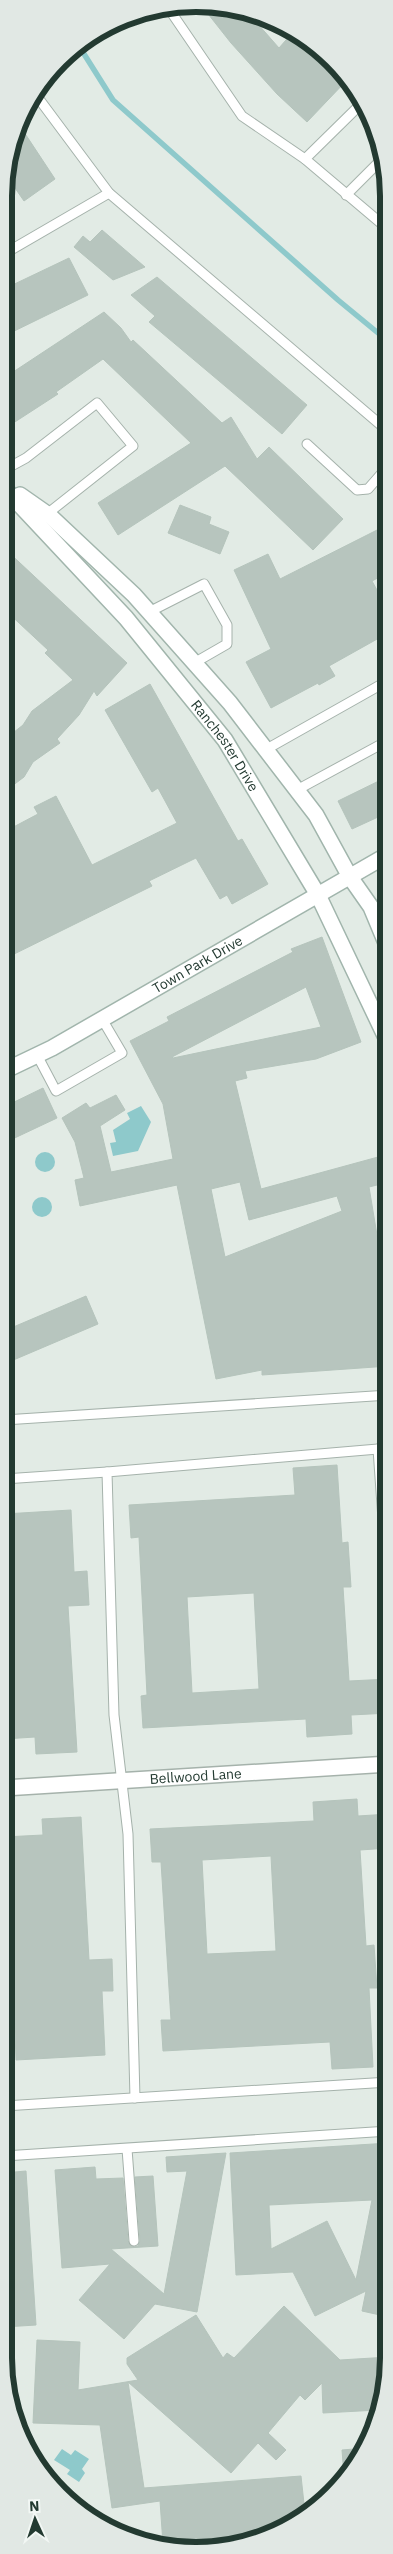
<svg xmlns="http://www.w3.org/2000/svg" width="393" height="2554" font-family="'IBM Plex Sans',sans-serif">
<rect width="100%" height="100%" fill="#e2ebe5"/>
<!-- water -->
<g fill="#8ec9cb">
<path d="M141,1106L151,1122L138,1151L113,1156L110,1143L116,1142L113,1130L130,1119L127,1113Z"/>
<circle cx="45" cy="1162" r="10"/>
<circle cx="42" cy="1207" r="10"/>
<path d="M62,2449L71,2455L75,2450L89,2459L82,2469L85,2473L79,2482L67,2474L70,2470L54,2460Z"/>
</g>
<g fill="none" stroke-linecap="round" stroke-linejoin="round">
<!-- stream -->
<path stroke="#8ec9cb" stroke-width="5.5" d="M79,46L113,100L338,300L389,342"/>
</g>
<!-- building -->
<g fill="#b7c5be" stroke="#b5c4bc" fill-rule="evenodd">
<path d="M209,4L250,15L279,48L293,32L333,60L347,80L307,122L277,94L231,43L201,5Z"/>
<path d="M20,126L55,179L24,201L6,175Z"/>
<path d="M102,230L145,267L113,280L74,247L83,236L90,242Z"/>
<path d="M69,258L88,295L4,336V289Z"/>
<path d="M157,277L307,405L282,434L149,322L155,316L131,295Z"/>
<path d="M104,312L121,328L131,342L133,340L222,423L231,417L257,459L269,447L343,519L313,550L225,466L118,535L98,503L191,443L103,359L56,392L58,394L4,429V378Z"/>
<path d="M180,505L211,517L209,524L229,532L220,554L168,533Z"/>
<path d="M389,524V572L372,581L389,612V656L379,638L329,666L335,676L319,685L318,683L271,708L246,662L271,649L234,570L268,554L280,579Z"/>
<path d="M4,548L127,663L97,696L94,691L79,715L57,739L60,743L33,762L24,777L4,792V740L23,725L32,711L73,680L45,653L48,650L4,609Z"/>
<path d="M150,684L238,841L242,839L268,884L232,904L227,895L220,899L196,858L149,881L152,886L4,959V832L38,814L34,807L56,796L92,865L177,823L158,788L152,792L105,710Z"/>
<path d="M389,776V812L352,829L338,801Z"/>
<path d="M322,937L361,1042L316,1059L245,1071L247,1078L235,1081L261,1189L389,1154V1182L369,1187L389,1307V1366L262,1375V1370L216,1379L177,1185L80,1206L75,1180L84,1178L75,1142L62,1118L86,1103L90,1108L116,1095L125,1110L100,1126L111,1172L173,1159L163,1104L130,1041L169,1021L167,1017L293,952L291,949ZM306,987L321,1027L173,1058L172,1057ZM240,1182L249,1220L337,1196L342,1211L225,1257L211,1189Z"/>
<path d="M43,1088L57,1118L4,1143V1107Z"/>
<path d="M86,1296L98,1324L4,1364V1331Z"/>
<path d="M337,1465L342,1543L348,1542L351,1587H343L349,1681L389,1679V1713L351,1715L352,1734L307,1737L306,1719L143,1728L141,1696L147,1695L139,1537L131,1538L129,1505L295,1495L293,1468ZM254,1593L259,1689L192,1693L187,1597Z"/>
<path d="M71,1510L74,1572L87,1571L89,1605L68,1606L77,1752L36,1754L35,1737L4,1739V1514Z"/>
<path d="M357,1799L358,1816L389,1814V1848L360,1850L366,1946L374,1945L377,1988H369L373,2067L332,2069L330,2042L163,2051L161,2020H171L161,1862H152L150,1829L314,1821L313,1802ZM271,1856L276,1951L207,1954L202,1860Z"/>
<path d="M81,1817L89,1960L112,1959L113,1991H102L105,2055L16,2060L12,1946L4,1947V1837L43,1835L42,1819Z"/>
<path d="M389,2143V2157L382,2158L385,2217L389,2218V2317L362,2311L366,2291L315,2316L293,2272L236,2275L230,2153ZM372,2200L356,2280L327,2221L271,2249L269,2205Z"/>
<path d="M226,2153L197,2312L155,2304L124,2339L79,2300L110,2264L62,2268L55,2170L95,2167L96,2179L123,2178L128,2241L134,2247L138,2246L140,2241L135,2177L153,2176L158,2246L111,2249L164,2294L187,2171L167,2172L166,2157Z"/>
<path d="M26,2171L36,2325L4,2327V2173Z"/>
<path d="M284,2306L340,2360L389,2357V2370L378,2410L323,2413L322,2383L305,2400L300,2395L268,2433L286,2450L276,2460L258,2443L231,2473L128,2382L144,2488L301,2476L305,2513L259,2540L184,2550L163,2544L160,2501L112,2508L100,2425L33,2423L37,2340L80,2342L78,2390L138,2380L127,2364V2358L196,2315L223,2358L227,2353L234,2358Z"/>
<path d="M366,2448L356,2460L344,2476L342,2450Z"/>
</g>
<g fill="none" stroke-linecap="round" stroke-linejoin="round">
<!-- lane casing -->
<g stroke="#a5b2ab" stroke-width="11">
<g id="lane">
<path d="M169,9L242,116L305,159L389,230"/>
<path d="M36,95L109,193L389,432"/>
<path d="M305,159L363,102"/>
<path d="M346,195L382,159"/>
<path d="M4,254L109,193"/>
<path d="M307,444L357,490L368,489L389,465"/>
<path d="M4,470L26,458L97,403L133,446L47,514"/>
<path d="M149,612L204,584L227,625V644L194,663"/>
<path d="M265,750L375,688L382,684L389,689"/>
<path d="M295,791L389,740"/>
<path d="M37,1055L56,1091L122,1053L102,1019"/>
<path d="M4,1420L389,1395"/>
<path d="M389,1448L378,1449L389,1604"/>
<path d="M4,1479L107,1472"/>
<path d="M135,2098L128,1834L114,1715L107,1472L378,1449"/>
<path d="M4,2106L389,2082"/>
<path d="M127,2149L134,2241"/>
<path d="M4,2156L389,2131"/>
</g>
</g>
<!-- street casing -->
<g stroke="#a5b2ab" stroke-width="18">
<g id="street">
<path id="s1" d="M4,1788L389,1764"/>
</g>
</g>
<!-- secondary casing -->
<g stroke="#a1b5ac" stroke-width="18">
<g id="secondary">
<path id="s2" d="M4,488L126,618L225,740L318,895L389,1044"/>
<path d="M20,495L50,516L134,595L230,703L316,815L350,877L371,907L389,950"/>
<path id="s3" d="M4,1071L52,1048L389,854"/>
</g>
</g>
<!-- lane -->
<use href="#lane" stroke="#fff" stroke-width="9"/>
<!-- street -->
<use href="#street" stroke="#fff" stroke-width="15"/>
<!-- secondary -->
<use href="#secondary" stroke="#fff" stroke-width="15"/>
</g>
<g text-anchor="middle" stroke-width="4" stroke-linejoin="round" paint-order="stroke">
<!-- street labels -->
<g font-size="14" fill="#233a31" stroke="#f2f7f4">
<text dy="5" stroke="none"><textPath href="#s2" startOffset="340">Ranchester Drive</textPath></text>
<text dy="5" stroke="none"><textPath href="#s3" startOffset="221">Town Park Drive</textPath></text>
<text dy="5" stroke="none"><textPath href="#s1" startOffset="192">Bellwood Lane</textPath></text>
</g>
</g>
<!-- crop -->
<path d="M0 0H393V2554H0ZM196 12H196A184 184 0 0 1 380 196V2358A184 184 0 0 1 196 2542H196A184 184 0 0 1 12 2358V196A184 184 0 0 1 196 12Z" fill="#e1e8e4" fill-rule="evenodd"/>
<path fill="none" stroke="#233a31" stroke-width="6" d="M196 12H196A184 184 0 0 1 380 196V2358A184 184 0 0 1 196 2542H196A184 184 0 0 1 12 2358V196A184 184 0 0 1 196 12Z"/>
<!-- north arrow -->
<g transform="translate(35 2519) rotate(357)" stroke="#f2f7f4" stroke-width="4" paint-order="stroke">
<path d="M0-4L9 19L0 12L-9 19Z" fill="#233a31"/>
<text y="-8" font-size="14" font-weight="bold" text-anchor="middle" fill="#233a31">N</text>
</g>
</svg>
